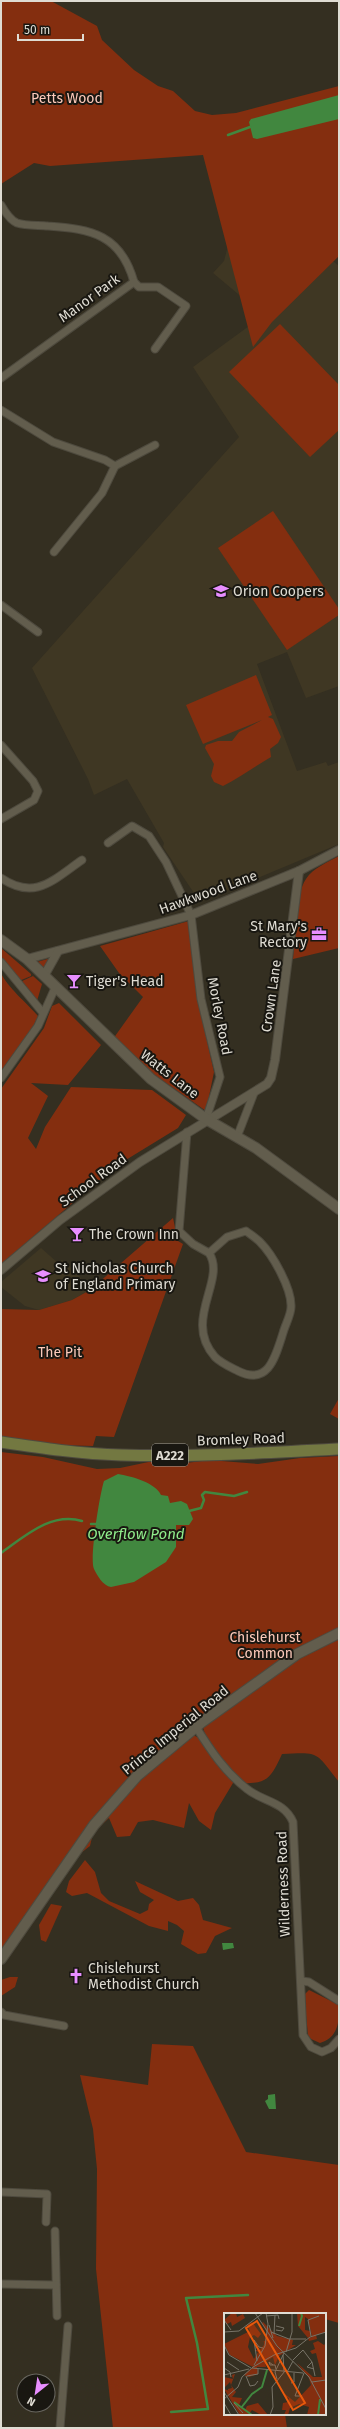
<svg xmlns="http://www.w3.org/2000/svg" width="340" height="2429" font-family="'Fira Sans',sans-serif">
<rect width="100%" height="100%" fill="#342f21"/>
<!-- built -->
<g fill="#3f3723">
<path d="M230,238L327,256L339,266V686L306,698L287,652L257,664L297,771L326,762L328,766L339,762V844L200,902L163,847L164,843L127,779L94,795L88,779L32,668L239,437L193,367L249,326L250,304L213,273L224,261Z"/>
<path d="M41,1248L58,1263L62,1260L75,1271L90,1290L72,1300L39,1310L25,1306L1,1287V1282Z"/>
</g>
<!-- green -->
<g fill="#842e0f" fill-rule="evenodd">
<path d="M1,1H51L97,26L102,40L134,70L158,86L173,91L195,111L212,115L236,113L339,86V256L272,322L253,347L203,155L50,166L34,163L1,184Z"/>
<path d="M280,324L339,385V430L310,457L229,372Z"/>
<path d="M273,511L339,609V615L287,650L218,548Z"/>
<path d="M256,675L272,715L268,717L273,719L281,737L278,743L270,749L271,757C254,767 241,777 223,786L214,782L211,776L214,764L205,748L206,745L218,741H232L239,732L262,720L203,744L186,705Z"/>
<path d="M339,856V948L293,959C295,937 294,897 306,879C313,868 328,862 339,856Z"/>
<path d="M189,921L198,1001L214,1072L206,1111L149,1071L113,1039L143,997L119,973L100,946Z"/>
<path d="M1,948L31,974V976L19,981L1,957Z"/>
<path d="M51,958L44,969L37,962Z"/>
<path d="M1,973C7,987 27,1003 38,1016L34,1025L1,1071Z"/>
<path d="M33,976L42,984L37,1001L20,982Z"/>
<path d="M59,1003L101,1045L68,1085L31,1083L48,1096L28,1138L36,1149L45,1127L71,1087L152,1090L186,1115L178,1128L116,1166L1,1264V1089L44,1028L52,1006Z"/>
<path d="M173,1218L178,1241L183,1244L114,1437L96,1436L93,1446L57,1445L1,1436V1309L39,1310L72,1300L90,1290Z"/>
<path d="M339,1398V1419L330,1414Z"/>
<path d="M1,1452L43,1457L97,1469L120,1468L158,1460L179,1464L209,1460L258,1464L300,1458L339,1456V1782C315,1752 321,1752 282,1754C269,1783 265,1784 233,1783L215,1813L211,1830L199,1821L189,1803L184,1828L153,1820L138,1822L130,1836L117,1837L109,1818L93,1833L90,1846L81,1853L71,1851L61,1863L3,1953L1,1966ZM217,1702L218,1708L203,1727L206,1738L201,1739L195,1736H191L194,1721C200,1720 211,1706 217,1702Z"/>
<path d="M85,1860L95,1872L101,1893L109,1901L140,1914L148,1910L149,1904L154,1900L140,1892L135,1881L178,1901L193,1898L199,1905L203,1920L232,1928L215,1936L206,1953L198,1954L181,1944L184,1931L177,1925L168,1921V1931L149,1926L87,1893L72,1896L66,1892L69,1881Z"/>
<path d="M51,1904L62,1906L46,1942L41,1940L39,1925Z"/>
<path d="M10,1977H18L15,1987L1,1996V1980Z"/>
<path d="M309,1990L339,2005C339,2021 339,2037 320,2043L311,2039L308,2035L304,1995Z"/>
<path d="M152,2044L193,2046L246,2152L339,2165V2323L325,2319V2314H225V2414H285L287,2428H113L96,2269L97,2169L93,2129L80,2075L148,2085Z"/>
</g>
<!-- water -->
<g fill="#41873f">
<path d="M339,95V119L257,139L253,138L249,122L251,119Z"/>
<path d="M118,1474C131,1476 156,1483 161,1495L168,1496L170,1503L181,1501L187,1504L193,1519L189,1525H176V1547L166,1562L134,1582L111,1587C103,1586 97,1575 94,1569C89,1559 100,1493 104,1481Z"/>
<path d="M222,1943H233L234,1948L223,1950Z"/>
<path d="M275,2094L276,2109H269L265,2101L268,2099V2095Z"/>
</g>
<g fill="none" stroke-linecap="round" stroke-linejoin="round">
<!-- stream -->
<g stroke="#41873f" stroke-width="2.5">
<path d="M228,135L250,127"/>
<path d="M189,1511L201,1508L204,1500L202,1495L205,1492L234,1496L247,1492"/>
<path d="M91,1524H99"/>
<path d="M1,1553C25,1536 51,1512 82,1521"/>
<path d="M171,2412L208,2409L197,2343L186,2298L248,2295"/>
</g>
<!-- minor casing -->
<g stroke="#4e4a3e" stroke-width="9">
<g id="minor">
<path d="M1,205C5,212 10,220 17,223C26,226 39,225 48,226C92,229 121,235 134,282L1,378"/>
<path d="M134,282L139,287H158L186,306L155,349"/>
<path d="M1,410L53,442L105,460L115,466L155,445"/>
<path d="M54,552L102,493L115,466"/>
<path d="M1,605L38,632"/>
<path d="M1,745L33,781L38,791L34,800L1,819"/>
<path d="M108,843L132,826L149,836L166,862L191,915L201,999L220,1077L206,1119"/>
<path d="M1,878C35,901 53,880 82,860"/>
<path d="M1,962L43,1013"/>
<path d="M1,1078L38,1026L55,988"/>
<path d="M187,1132L179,1231L193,1244L209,1253L227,1237L246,1231C250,1234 256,1238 260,1242C273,1255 292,1289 291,1307C291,1315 285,1325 283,1333C275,1358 268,1386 238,1371C230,1367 221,1363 215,1357C182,1320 227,1280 209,1253"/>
<path d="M237,1137L254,1093"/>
<path d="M196,1727C211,1751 225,1772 247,1789C263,1802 284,1801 293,1822L303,2035L311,2047L322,2052L331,2048L339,2039"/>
<path d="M302,1981L309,1982L339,2001"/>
<path d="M1,2012L4,2015L64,2026"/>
<path d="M1,2192L47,2194L46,2222"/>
<path d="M55,2231L57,2316"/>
<path d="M1,2284L56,2285"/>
<path d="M60,2428L68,2326"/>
</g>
</g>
<!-- tertiary casing -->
<g stroke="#4e4a3e" stroke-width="10">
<g id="tertiary">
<path d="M27,959L191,915L299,871L339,850"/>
<path d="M44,976L58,951"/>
<path d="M1,1270L60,1220L140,1162L267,1084L271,1078L275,1060L299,871"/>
</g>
</g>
<!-- secondary casing -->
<g stroke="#4e4a3e" stroke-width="12">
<g id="secondary">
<path d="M1,940L27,959L151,1079L206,1119L256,1148L339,1209"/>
<path d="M1,1959L94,1825L137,1776L202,1722L297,1654L339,1633"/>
</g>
</g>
<!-- primary casing -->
<g stroke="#4e4a3e" stroke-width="13">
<path id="primary" d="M1,1442C41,1448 81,1454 121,1455C194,1457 266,1453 339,1449"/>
</g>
<!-- minor -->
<use href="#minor" stroke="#625d4d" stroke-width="7"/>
<!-- tertiary -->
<use href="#tertiary" stroke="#625d4d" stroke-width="8"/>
<!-- secondary -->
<use href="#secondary" stroke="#625d4d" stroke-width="10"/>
<!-- primary -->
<use href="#primary" stroke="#737841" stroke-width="11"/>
</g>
<!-- icons -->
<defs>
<g id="school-bare" transform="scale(1.2)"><path d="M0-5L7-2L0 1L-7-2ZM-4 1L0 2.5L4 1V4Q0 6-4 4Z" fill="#e88eff" stroke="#191711" stroke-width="2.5" paint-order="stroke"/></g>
<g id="office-bare" transform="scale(1.2)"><path d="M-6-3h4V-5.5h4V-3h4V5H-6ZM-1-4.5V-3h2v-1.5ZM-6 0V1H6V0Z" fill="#e88eff" stroke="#191711" stroke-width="2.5" paint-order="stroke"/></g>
<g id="bar-bare" transform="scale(1.2)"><path d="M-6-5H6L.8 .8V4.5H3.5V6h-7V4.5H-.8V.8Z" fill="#e88eff" stroke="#191711" stroke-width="2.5" paint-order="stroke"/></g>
<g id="church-bare" transform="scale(1.2)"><path d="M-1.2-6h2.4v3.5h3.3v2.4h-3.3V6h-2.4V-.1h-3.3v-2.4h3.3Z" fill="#e88eff" stroke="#191711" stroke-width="2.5" paint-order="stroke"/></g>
</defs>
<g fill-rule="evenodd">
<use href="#school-bare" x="221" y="591"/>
<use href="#office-bare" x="319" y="934"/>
<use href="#bar-bare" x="74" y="981"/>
<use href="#bar-bare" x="77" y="1234"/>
<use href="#school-bare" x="43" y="1276"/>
<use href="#church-bare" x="76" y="1976"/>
</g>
<g text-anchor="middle" stroke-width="4" stroke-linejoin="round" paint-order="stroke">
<!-- shield labels -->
<rect fill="#191711" stroke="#a4a199" stroke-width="1" x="152" y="1444" width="36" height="22" rx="3"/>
<g font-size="13" font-weight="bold" fill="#dfdcd3">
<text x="170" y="1460">A222</text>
</g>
<!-- park labels -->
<g font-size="14" fill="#fdcaba" stroke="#191711">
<text x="67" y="103">Petts Wood</text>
<text x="60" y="1357">The Pit</text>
<text x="265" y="1642">Chislehurst<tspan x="265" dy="16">Common</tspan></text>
</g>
<!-- street labels -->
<g font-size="14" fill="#dfdcd3" stroke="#191711">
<text transform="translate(89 298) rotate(-36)" y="5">Manor Park</text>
<text transform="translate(208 892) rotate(-20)" y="5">Hawkwood Lane</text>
<text transform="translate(271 996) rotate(-82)" y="5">Crown Lane</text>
<text transform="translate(220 1016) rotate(79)" y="5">Morley Road</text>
<text transform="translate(170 1074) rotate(38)" y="5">Watts Lane</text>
<text transform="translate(93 1180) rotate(-36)" y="5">School Road</text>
<text transform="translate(241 1439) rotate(-2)" y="5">Bromley Road</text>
<text transform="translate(175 1730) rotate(-39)" y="5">Prince Imperial Road</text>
<text transform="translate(283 1884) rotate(-92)" y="5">Wilderness Road</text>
</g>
<!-- poi labels -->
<g font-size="14" fill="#dfdcd3" stroke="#191711" text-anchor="start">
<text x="233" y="596">Orion Coopers</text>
<text x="307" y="931" text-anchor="end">St Mary's<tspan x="307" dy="16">Rectory</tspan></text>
<text x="86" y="986">Tiger's Head</text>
<text x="89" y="1239">The Crown Inn</text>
<text x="55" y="1273">St Nicholas Church<tspan x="55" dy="16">of England Primary</tspan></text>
<text x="88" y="1973">Chislehurst<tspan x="88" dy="16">Methodist Church</tspan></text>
</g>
<!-- water labels -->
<g font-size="15" font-style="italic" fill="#90ec8b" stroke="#191711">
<text x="136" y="1539">Overflow Pond</text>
</g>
</g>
<!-- overview -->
<g transform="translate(224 2313)">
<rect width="102" height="102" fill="#342f21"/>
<path d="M8,0H12L13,4L19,1L21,5L8,13L7,9L3,11L0,7ZM73,0H102V19L92,22L93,26L85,28L84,25L88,24L84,6L81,4V17L86,18L87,23L84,25L74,13ZM28,9L37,21L34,25L30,22L26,24L24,34L30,46L34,39L30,37H36L40,32V28L35,29L41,28L43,20L38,10L39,9L53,23L69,27L68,32H72L55,43L51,52L49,44L41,49L42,54H33L34,61L25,64L20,62L29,54L6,42L0,31L26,18L23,12ZM94,28L100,32L102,30V102H83L85,94L75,91L66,95L64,102H60L62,97H58L59,90L64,89L65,85L61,84V81L71,89L87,72L85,65L73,50L89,64H98L92,40L88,41L86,38L91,36L89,30ZM11,61L7,72L12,79L8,84L18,85L15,92L21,97L23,93L34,90L44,102H37L28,97L24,102H16L0,76L6,78L4,77V76L8,75L6,69L1,74L0,64L9,66L8,62Z" fill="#842e0f"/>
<path fill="none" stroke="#41873f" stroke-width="2" d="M75,13L78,3L77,0M10,89L28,102M17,95L28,81L38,74L43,57M94,102L96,86"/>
<path fill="none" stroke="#787468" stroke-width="1" d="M31,0L53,33L85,64L102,96M42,3L54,2L55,6M0,7L7,17M45,12L49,25M52,13L60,15L58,18L52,17M0,19L15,18L39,0M47,19L65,26H82M50,21L51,2M87,23L84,7L95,3M0,32L5,42L27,55M79,37L88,49L91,63M62,39L68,19V0M59,42L60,58M69,47L79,37M33,48L30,27L35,34L39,35M3,49L15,57M88,49L83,54L90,56M30,52L41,33L44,11L42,0M49,52L45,49L46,52H51L52,56M0,55L6,59L7,64M28,55L79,60M63,59L69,48M0,62L25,56M22,63L26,73L31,72L34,68M23,63L34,61V56M53,66L51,59L60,40M88,69L102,67M67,70L70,69V60M0,79L15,102M78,83H71L80,60M0,86L14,74L18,64L29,54L50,42L72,35L86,24L102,19M0,90L7,102M10,90L19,100M46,102L49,94L48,74L61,58"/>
<path fill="#e8590c" fill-opacity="0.15" stroke="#e8590c" stroke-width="2" d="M33,8L81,90L69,97L22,15Z"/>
<rect width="102" height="102" fill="none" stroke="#dfdcd3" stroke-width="2"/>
</g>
<!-- border -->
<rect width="340" height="2429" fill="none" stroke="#dfdcd3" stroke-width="4"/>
<!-- north arrow -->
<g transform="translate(36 2393) rotate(210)"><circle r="19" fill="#191711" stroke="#68665f"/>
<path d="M0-3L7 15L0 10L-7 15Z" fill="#e88eff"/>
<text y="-6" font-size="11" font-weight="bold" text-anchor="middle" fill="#dfdcd3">N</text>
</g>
<!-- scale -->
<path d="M18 34v6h65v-6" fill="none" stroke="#dfdcd3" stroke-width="2"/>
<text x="24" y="34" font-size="12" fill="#dfdcd3" stroke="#191711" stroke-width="3" paint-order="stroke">50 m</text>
</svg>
